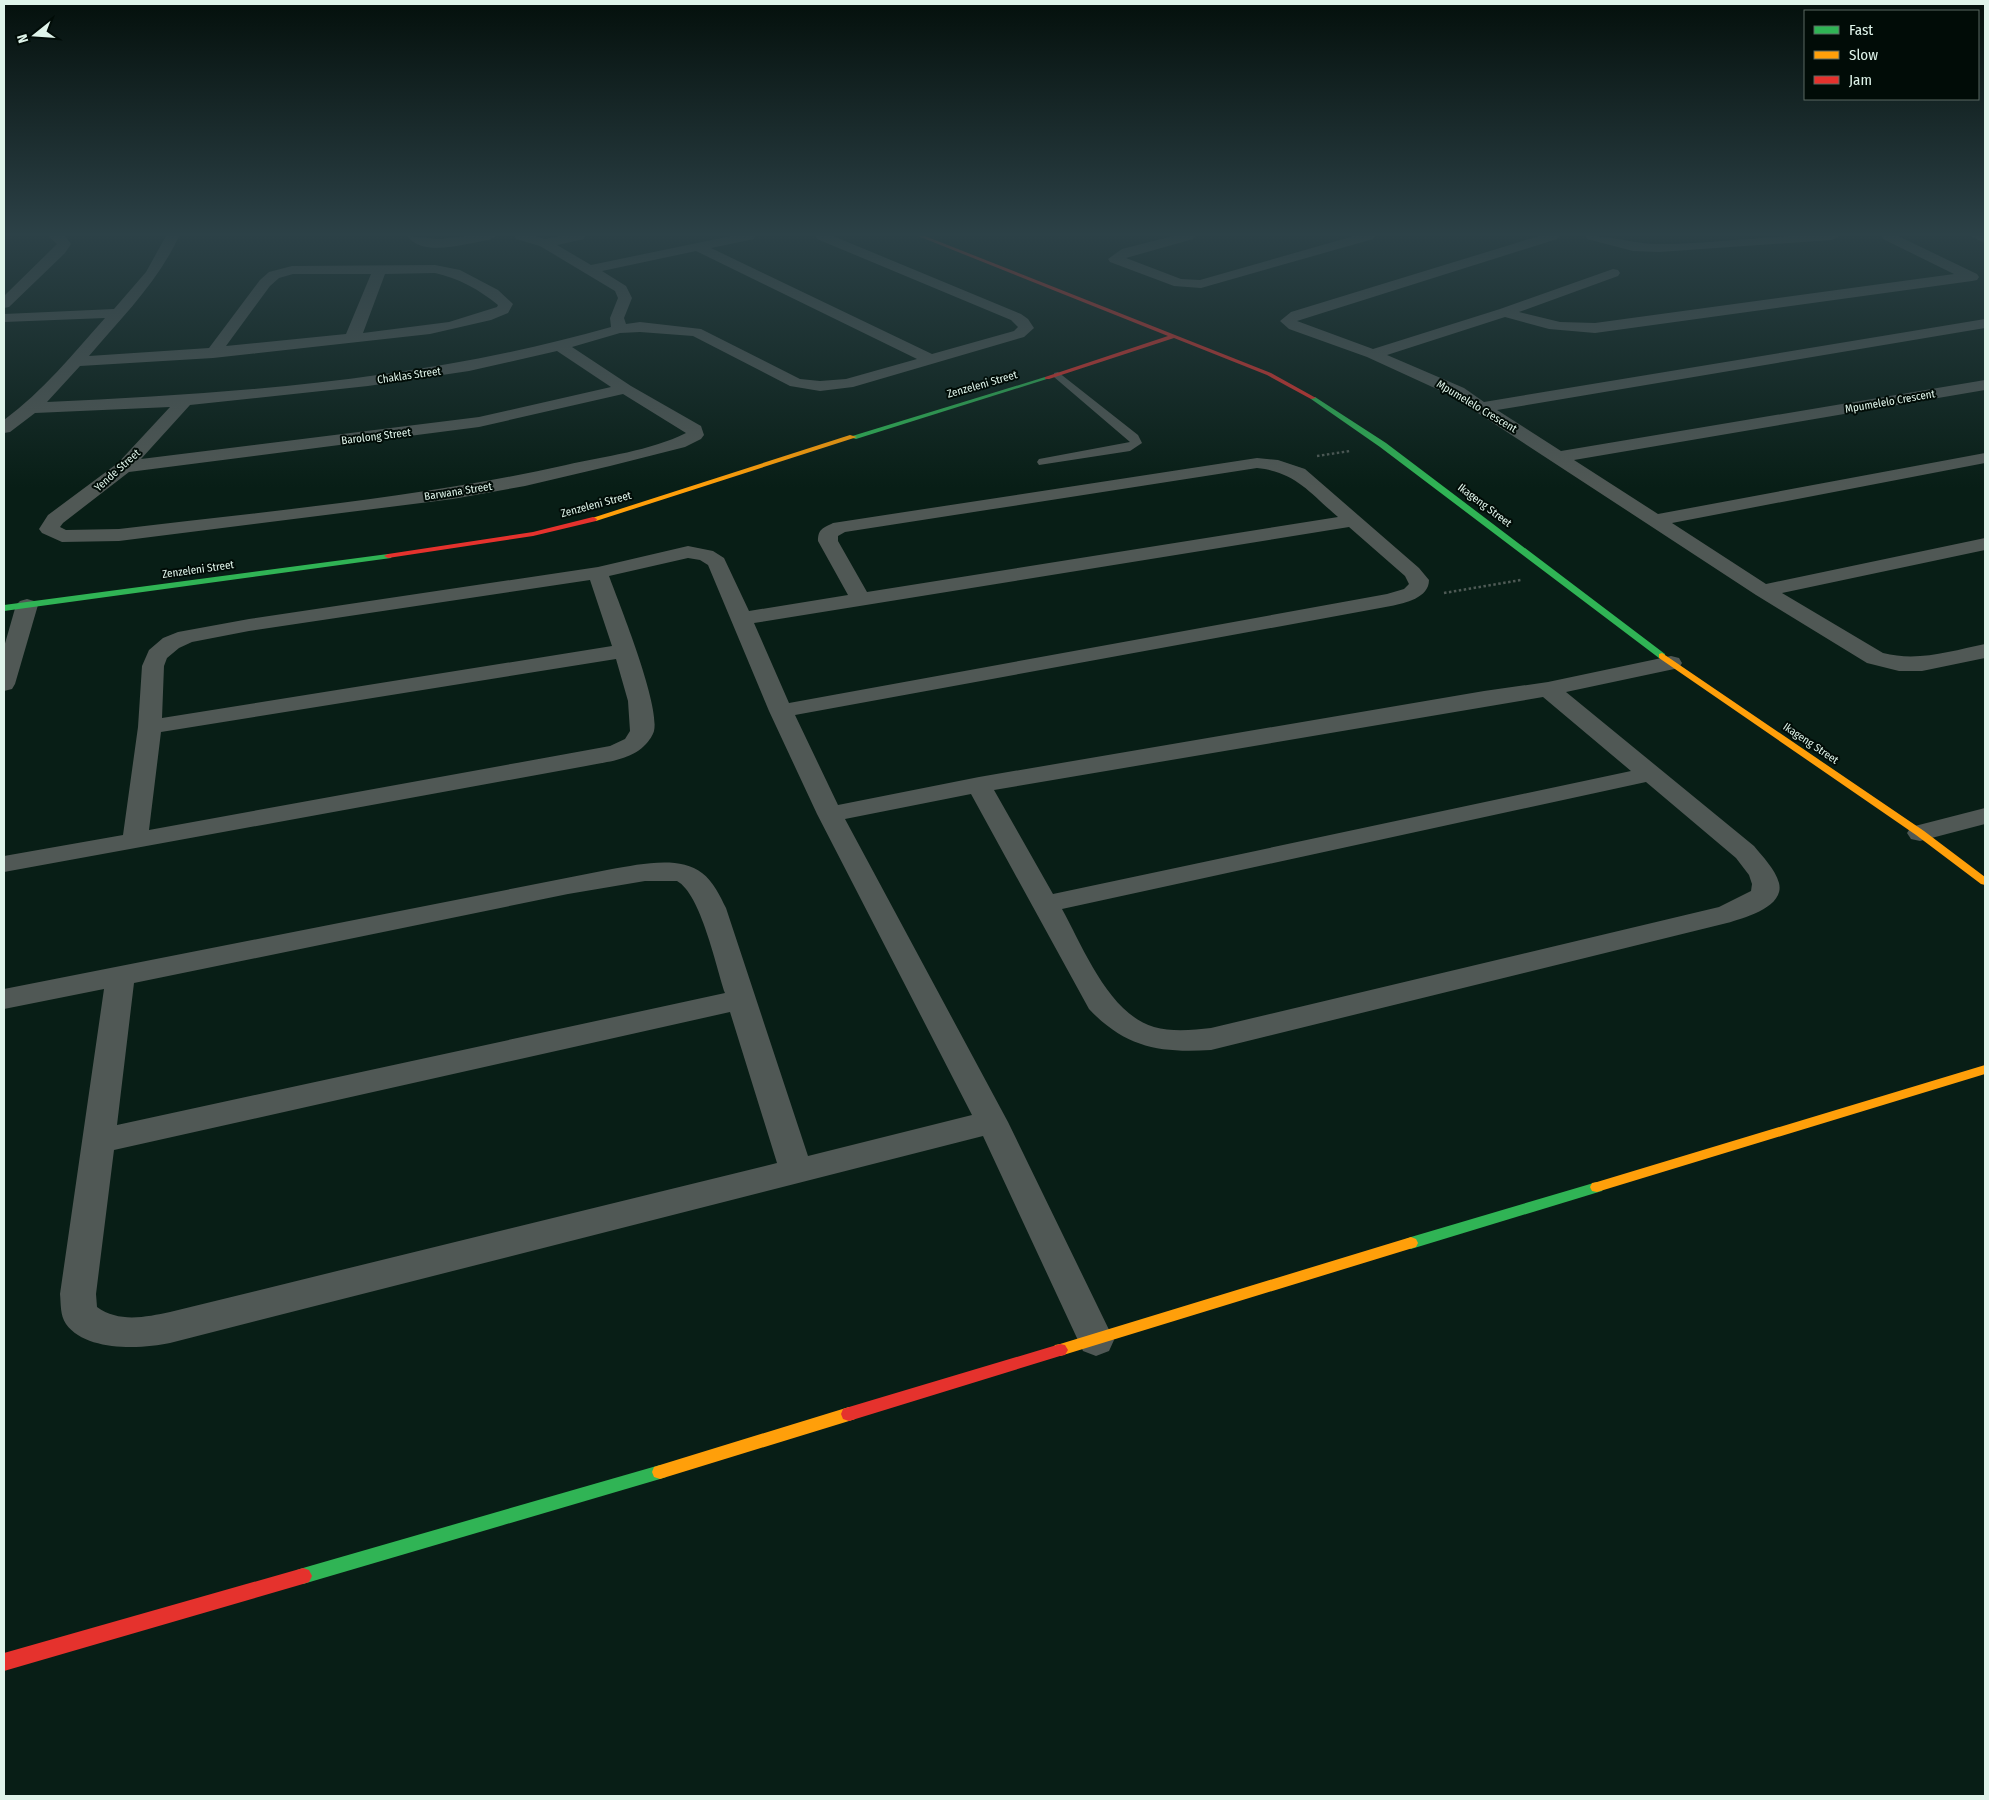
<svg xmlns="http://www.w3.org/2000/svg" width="1989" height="1800" font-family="'Fira Sans Condensed',sans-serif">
<rect width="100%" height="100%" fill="#081e16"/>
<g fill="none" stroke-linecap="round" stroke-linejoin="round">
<!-- path -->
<g stroke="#4e5a55" stroke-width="2.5" stroke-dasharray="2.5 2.5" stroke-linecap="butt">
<path d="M1317,456L1350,451"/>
<path d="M1444,593L1521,580"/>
</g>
<!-- lane -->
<path fill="#505855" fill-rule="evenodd" d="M1058,372L1138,435L1142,443L1130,451L1039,465L1037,462L1039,459L1130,442L1054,377V373Z"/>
<!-- street -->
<g fill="#505855" fill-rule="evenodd">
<path d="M48,236H65L71,244L65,253L9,307L4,308V296L57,244Z"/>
<path d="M166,236H179C158,282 122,317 89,356L209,348L260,280L269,272L292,266L435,265L460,270L498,290L513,304L508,313L491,320L430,334L213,358L80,366L47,402C236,394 428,379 611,327L610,318L618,298L615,291L540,246L516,239L515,236H535L545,239L561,236H585L584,239L557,245L591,265L731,236H755L754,239L711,248L932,354L1014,331L1018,327L1011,320L817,239L815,236H833L1021,314L1028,319L1034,328L1024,337L853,387L820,391L790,386L693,336L640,332L620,333L572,347L631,386L701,426L704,435L701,439L685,447L610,466L525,486L453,499L119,541L62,542L42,533L39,529L48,515L118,463L170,407L35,413L10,432L4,433V420C43,391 73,354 105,318L4,322V314L114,309L146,272ZM696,251L917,359L846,379L820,381L800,379L701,329L640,322L626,324L624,318L632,298L626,286L602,271ZM435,273C458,278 480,290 498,305L497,307L449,322L363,333L385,274ZM293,274H371L346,334L226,346L270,286L279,278ZM557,351L611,387L479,417L141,459L190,405L368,386L469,371ZM623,394L686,433C650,451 605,456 566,465C419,498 268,511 119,529L66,530L60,527L63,523L129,472L479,427Z"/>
<path d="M407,236L439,239L467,236H496L489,240C466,243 424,258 407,236Z"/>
<path d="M1173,236H1195L1193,239L1126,258L1181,279L1200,280L1354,236H1375L1373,239L1201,288L1174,286L1110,262L1108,259L1122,249Z"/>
<path d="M1539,236H1559L1557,239L1297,321L1373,349L1500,309L1613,269L1618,270L1620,273L1618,276L1519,312L1560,322L1595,323L1954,274L1883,239L1882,236H1898L1977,274L1979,277L1977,280L1972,281L1595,333L1549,329L1505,317L1387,355L1464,388L1484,402L1985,319V328L1497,410L1561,451L1985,380V390L1574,460L1658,514L1985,453V463L1672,523L1766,584L1985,538V550L1782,593L1883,653C1918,662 1951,651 1985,644V658L1922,671H1899L1867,663L1756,595L1452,396L1367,357L1289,329L1280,321L1291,312Z"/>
<path d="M1585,236C1610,235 1633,244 1658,244C1718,244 1778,233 1839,236L1832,240L1659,252L1633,251L1587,239Z"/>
<path d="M1970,236H1985V243Z"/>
<path d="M1257,458L1278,460L1305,469L1419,568L1429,580C1429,598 1405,603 1391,606L795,715L838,805L979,777L1484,691L1548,682L1671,656L1679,658L1682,663L1679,668L1566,692L1754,846C1763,857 1775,869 1779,883C1785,907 1744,918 1727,923L1211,1050C1160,1053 1126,1048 1089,1009L971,794L845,819L1008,1122L1114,1340L1109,1351L1096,1356L1083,1351L983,1136L170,1343C142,1349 86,1352 66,1324C60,1315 61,1304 60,1294L104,989L4,1009V989L612,869C638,865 679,855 702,873C713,881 720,896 726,908L808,1156L972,1115L817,814L769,711L708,565L700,560L688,558L609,576C620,606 660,704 654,731C653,735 649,741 646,744C632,760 606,762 586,766L4,872V856L123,835L138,727L142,666L149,650L163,638L178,632L249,619L598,567L688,546L713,551L724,558L749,611L848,595L818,541C818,529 823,528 833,523ZM1257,468C1296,472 1310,493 1338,517L867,592L838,541V536L845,532ZM1349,527L1405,576L1409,584L1404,589L1387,594L789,703L754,623ZM590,580L612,646L162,718L164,666L167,658L179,648L192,642L249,631ZM616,659L628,701L630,731L625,739L610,746L149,830L161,732ZM1543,697L1631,771L1053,894L994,790ZM1646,782L1736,858L1749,875L1752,884L1751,891L1719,907L1211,1028C1193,1030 1172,1032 1154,1027C1109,1014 1083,947 1062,909ZM645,881H677C701,894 716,967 725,993L117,1125L134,983L568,894ZM730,1012L777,1163L170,1312C146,1317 119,1323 97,1307L96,1294L114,1150Z"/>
<path d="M27,599L34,601L38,605L15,684L12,689L4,691V647L16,605L20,601Z"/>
<path d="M1985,808V824L1920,841L1911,839L1907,833L1911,827Z"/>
</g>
<!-- fast -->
<g fill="#30b455" fill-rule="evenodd">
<path d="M1045,377L1050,378L856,439L849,437Z"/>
<path d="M1311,397H1315L1386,443L1665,654V658H1659L1380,447L1311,399Z"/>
<path d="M388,554L392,556L391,558L4,611V605Z"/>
<path d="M1597,1182L1602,1183L1604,1187L1602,1191L1411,1249L1406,1247L1404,1243L1406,1239L1411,1237Z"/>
<path d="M660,1465L666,1467L668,1472L666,1477L660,1479L303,1584L297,1582L294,1576L297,1570L303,1568Z"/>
</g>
<!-- slow -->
<g fill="#ff9f0a" fill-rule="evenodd">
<path d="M850,435L857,437L596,521L589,519Z"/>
<path d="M1662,653L1924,831L1985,877V885L1981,884L1916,835L1659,658V654Z"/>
<path d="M1985,1065V1074L1597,1192L1592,1191L1590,1187L1592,1183L1597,1182Z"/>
<path d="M1411,1237L1416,1239L1418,1243L1416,1247L1060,1356L1055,1355L1052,1350L1055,1345L1060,1344Z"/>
<path d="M849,1407L855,1409L857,1414L855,1419L849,1421L660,1479L654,1477L652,1472L654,1467L660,1465Z"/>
</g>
<!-- jam -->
<g fill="#e5322d" fill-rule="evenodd">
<path d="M918,236H925L1271,373L1316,398L1311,399L1267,375L1174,338L1049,379H1045V377L1168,336Z"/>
<path d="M593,517L597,519L596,521L533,536L388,558L384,556L388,554L533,532Z"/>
<path d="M1060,1344L1065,1345L1068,1350L1065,1355L1060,1356L849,1421L843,1419L841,1414L843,1409L849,1407Z"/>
<path d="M303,1568L309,1570L312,1576L309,1582L303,1584L4,1671V1653Z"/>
</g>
</g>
<!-- sky -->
<linearGradient id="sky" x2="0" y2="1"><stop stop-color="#04100c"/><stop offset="0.48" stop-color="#2c4147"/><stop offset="1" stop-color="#2c4147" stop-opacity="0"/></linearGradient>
<rect width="1989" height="488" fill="url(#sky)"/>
<g text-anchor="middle" stroke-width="4" stroke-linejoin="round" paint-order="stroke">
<!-- far-street labels -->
<g font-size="11" fill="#dff4ea" stroke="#010c07">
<text transform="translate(409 375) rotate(-8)" y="4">Chaklas Street</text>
<text transform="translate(982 384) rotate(-16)" y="4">Zenzeleni Street</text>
<text transform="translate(1890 401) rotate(-10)" y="4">Mpumelelo Crescent</text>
<text transform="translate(1477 406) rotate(31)" y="4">Mpumelelo Crescent</text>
<text transform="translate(376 436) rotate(-7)" y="4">Barolong Street</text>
<text transform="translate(117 470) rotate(-42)" y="4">Yende Street</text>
<text transform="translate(458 491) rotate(-9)" y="4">Barwana Street</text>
<text transform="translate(596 504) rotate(-15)" y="4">Zenzeleni Street</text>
<text transform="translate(1485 505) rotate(37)" y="4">Ikageng Street</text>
<text transform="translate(198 569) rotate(-8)" y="4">Zenzeleni Street</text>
<text transform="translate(1811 743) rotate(34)" y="4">Ikageng Street</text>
</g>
</g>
<!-- border -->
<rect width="1989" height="1800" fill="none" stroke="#dff4ea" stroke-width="10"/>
<!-- legend -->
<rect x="1804" y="10" width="175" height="90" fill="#010c07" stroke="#5a6962"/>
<rect x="1814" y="26" width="25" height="8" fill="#30b455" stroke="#5a6962"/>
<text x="1849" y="35" font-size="15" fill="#dff4ea">Fast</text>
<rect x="1814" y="51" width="25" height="8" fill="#ff9f0a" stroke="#5a6962"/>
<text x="1849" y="60" font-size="15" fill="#dff4ea">Slow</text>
<rect x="1814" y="76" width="25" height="8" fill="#e5322d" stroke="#5a6962"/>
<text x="1849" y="85" font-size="15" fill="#dff4ea">Jam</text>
<!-- north arrow -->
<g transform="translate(35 35) rotate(253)" stroke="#010c07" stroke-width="4" paint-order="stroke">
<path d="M0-4L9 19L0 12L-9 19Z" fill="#dff4ea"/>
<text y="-8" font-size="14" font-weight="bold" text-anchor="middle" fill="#dff4ea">N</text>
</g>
</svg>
